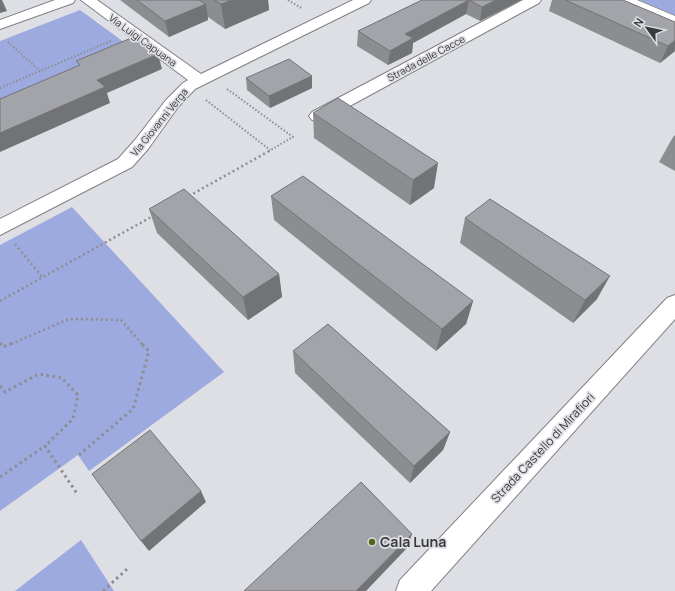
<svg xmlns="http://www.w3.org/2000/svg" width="675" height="591" font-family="Manrope,sans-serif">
<rect width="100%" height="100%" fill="#dedfe4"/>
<!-- green -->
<g fill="#9daadf">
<path d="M640,0H675V15Z"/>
<path d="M80,10L128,45L0,101V41Z"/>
<path d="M72,207L224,372L89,471L78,455L0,511V245Z"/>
<path d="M81,540L114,591H15Z"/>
</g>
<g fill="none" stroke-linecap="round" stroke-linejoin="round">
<!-- street casing -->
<g stroke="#7f8185" stroke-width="2">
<g id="street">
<path d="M55,0H75L73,3L0,29V20Z"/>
<path d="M81,0H97L201,74L353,0H371L369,3L195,89L178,107L148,149L132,167L0,235V219L118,159L135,140L166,100L183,83L188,80Z"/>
<path d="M523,0H541L539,3L324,120L318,121L312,120L309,116L312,112Z"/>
<path d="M618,0H637L675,16V25L620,3Z"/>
</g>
</g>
<!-- secondary casing -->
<g stroke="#7f8185" stroke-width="2">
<path id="secondary" d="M675,295V319L431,591H396L400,580L667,298Z"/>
</g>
<!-- path-far2 -->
<g stroke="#8d8e92" stroke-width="2" stroke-dasharray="1.5 2" stroke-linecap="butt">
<path d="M288,0L303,9"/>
<path d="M8,42L40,71"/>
<path d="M0,88L111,41"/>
<path d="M227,89L293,137L269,151"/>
<path d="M206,100L270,150"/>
</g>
<!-- path-far1 -->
<g stroke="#8d8e92" stroke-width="2.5" stroke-dasharray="2 3" stroke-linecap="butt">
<path d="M189,196L271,150"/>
<path d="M15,244L43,278"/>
<path d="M0,301L153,216"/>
<path d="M11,344L69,319L121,320L142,344"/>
</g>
<!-- path -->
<g stroke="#8d8e92" stroke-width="3" stroke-dasharray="2.5 3.5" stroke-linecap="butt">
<path d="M0,343L3,347L13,343"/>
<path d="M0,386L5,392L39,374L62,378L78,395L73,419L45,446"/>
<path d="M79,455L133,409L149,351L141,343"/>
<path d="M0,477L45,446L78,495"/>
<path d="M103,591L127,569"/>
</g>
<!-- street -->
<use href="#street" fill="#fff" fill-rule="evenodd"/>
<!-- secondary -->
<use href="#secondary" fill="#fff" fill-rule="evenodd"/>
</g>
<!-- wall -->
<g fill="#8c8d91">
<path d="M120,0H268L269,10L225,29L208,17V20L169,37Z"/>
<path d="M422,0H521L480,21L466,14L413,43L412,53L388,65L357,46L358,31Z"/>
<path d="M552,0H623L675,51L660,63L549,11Z"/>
<path d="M312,76V88L270,108L247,90L246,78Z"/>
<path d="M313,113L434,188L410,205L314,138Z"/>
<path d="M675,135V171L659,162L673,137Z"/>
<path d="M271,196L473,301L466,324L436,351L274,220Z"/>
<path d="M149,209L279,274L282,297L248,320L157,233Z"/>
<path d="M465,218L597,299L573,323L460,243Z"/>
<path d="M293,351L450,432L443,450L410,483L295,373Z"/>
</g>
<!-- shaded-wall -->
<g fill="#727376">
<path d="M0,0H2L7,11L0,13Z"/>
<path d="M232,0H268L269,10L225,29L221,4Z"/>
<path d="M469,0L466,14L413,43L412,53L388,65L390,51L405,34Z"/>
<path d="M496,0H521L480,21L482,7Z"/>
<path d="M206,4L208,20L169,37L165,21Z"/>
<path d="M675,40V51L660,63L668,46Z"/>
<path d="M158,54L162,69L107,93L110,103L0,152V133L97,80Z"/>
<path d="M312,76V88L270,108L269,96Z"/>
<path d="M438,163L434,188L410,205L413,180Z"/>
<path d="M279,274L282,297L248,320L243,297Z"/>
<path d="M610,276L597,299L573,323L585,300Z"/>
<path d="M473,301L466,324L436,351L442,329Z"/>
<path d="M450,432L443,450L410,483L414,466Z"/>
<path d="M201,491L206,502L149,551L141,541Z"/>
<path d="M412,534L407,548L366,591H356Z"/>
</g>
<!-- building -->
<g fill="#a3a4a9" stroke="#727376">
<path d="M137,0H199L206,4L165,21Z"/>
<path d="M214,0H232L221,4Z"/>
<path d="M422,0H496L482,7L469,0L405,34L413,38L390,51L358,31Z"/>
<path d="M565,0H623L675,22V40L668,46Z"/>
<path d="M136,36L158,54L97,80L105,87L0,133V99L80,65L76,61Z"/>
<path d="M289,59L312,76L269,96L246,78Z"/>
<path d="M338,98L438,163L413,180L313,113Z"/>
<path d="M303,176L473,301L442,329L271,196Z"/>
<path d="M184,189L279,274L243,297L149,209Z"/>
<path d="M490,199L610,276L585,300L465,218Z"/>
<path d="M328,324L450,432L414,466L293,351Z"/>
<path d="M150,430L201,491L141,541L92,474Z"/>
<path d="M361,482L412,534L356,591H244Z"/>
</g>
<!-- markers -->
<circle fill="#516715" stroke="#dedfe4" stroke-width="1.5" cx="372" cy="542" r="4"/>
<g text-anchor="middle" stroke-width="3.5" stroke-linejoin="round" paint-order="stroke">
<!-- far-street labels -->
<g font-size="10" fill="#393a3c" stroke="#dedfe4">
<text transform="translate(143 40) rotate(36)" y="4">Via Luigi Capuana</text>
<text transform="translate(426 58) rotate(-28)" y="4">Strada delle Cacce</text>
<text transform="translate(159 122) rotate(-51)" y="4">Via Giovanni Verga</text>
</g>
<!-- street labels -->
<g font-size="12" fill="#393a3c" stroke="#dedfe4">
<text transform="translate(543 448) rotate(-47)" y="4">Strada Castello di Mirafiori</text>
</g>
<!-- near-poi labels -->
<g font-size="14" font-weight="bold" fill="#393a3c" stroke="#dedfe4" text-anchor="start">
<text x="380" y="547">Cala Luna</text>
</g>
</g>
<!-- north arrow -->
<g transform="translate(647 28) rotate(303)" stroke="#dedfe4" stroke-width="3" paint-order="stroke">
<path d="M0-3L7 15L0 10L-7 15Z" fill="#393a3c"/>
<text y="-6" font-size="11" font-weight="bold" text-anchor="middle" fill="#393a3c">N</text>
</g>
</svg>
